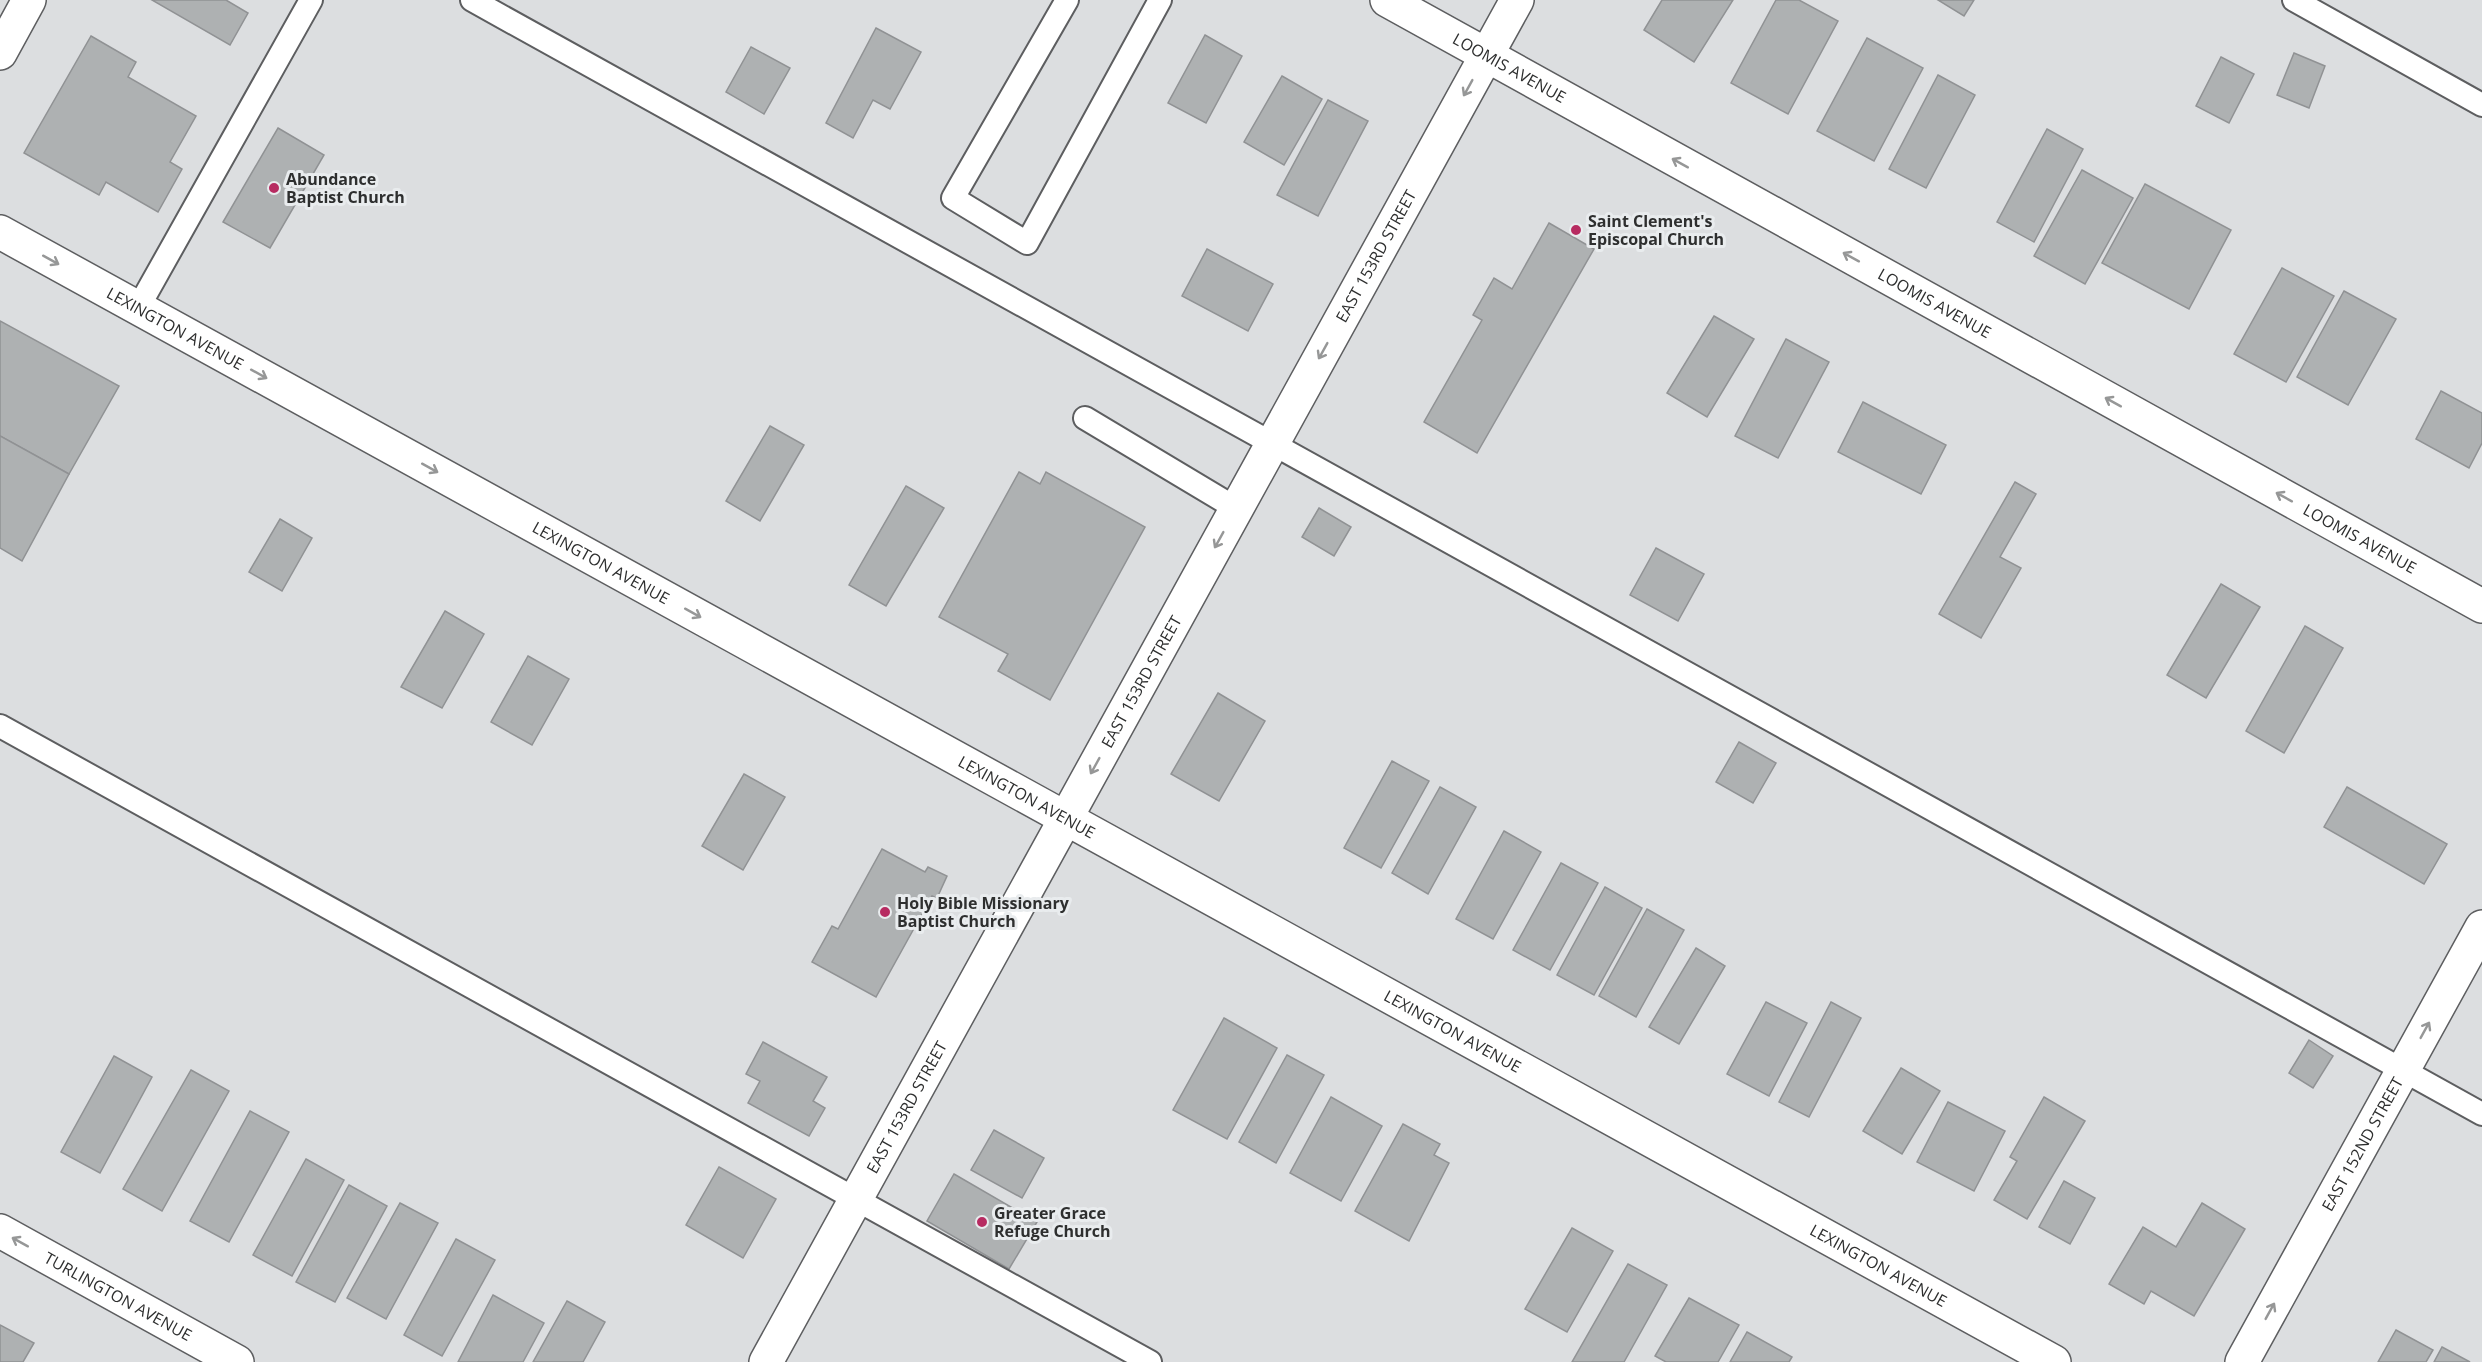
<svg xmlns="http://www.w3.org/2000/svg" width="2482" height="1362" font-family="'Open Sans',sans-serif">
<rect width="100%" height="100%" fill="#dcdee0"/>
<!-- building -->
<g fill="#aeb1b2" stroke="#909294" stroke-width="1.5">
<path d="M152,0H226L248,13L230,45Z"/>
<path d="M1662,0H1733L1694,62L1644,30Z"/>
<path d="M1776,0H1799L1838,21L1788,114L1731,83Z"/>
<path d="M1938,0H1974L1964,16Z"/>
<path d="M876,28L921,52L890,109L873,100L853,138L826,123Z"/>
<path d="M1205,35L1242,56L1206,123L1168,103Z"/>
<path d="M91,36L136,62L128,77L196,116L170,162L182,169L158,212L106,182L99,195L24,153Z"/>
<path d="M1867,38L1923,68L1874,161L1817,131Z"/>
<path d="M751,47L790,68L764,114L726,92Z"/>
<path d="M2294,53L2325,66L2309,108L2277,95Z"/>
<path d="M2221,57L2254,74L2229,123L2196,106Z"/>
<path d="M1938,75L1975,95L1926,188L1889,169Z"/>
<path d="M1282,76L1322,99L1284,165L1244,142Z"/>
<path d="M1328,100L1368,121L1318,216L1277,195Z"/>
<path d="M278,128L324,155L270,248L223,222Z"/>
<path d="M2047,129L2083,149L2034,242L1997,222Z"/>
<path d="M2082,170L2133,198L2085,284L2034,256Z"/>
<path d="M2145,184L2231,230L2189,309L2102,263Z"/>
<path d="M1549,223L1594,249L1477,453L1424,422L1482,320L1473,315L1494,278L1512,289Z"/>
<path d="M1207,249L1273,284L1248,331L1182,296Z"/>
<path d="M2282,268L2334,296L2286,382L2234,354Z"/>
<path d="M2344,291L2396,319L2348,405L2297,377Z"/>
<path d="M1714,316L1754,339L1707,417L1667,393Z"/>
<path d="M0,321L119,386L69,474L0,436Z"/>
<path d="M1786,339L1829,362L1778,458L1735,436Z"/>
<path d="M2441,391L2482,413V443L2469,468L2416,439Z"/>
<path d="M1863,402L1946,445L1921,494L1838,452Z"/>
<path d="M770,426L804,445L760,521L726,501Z"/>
<path d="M0,436L69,474L22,561L0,548Z"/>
<path d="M1019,472L1040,484L1046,472L1145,527L1050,700L998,671L1008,654L939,617Z"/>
<path d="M2015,482L2036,494L2000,557L2021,568L1981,638L1939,614Z"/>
<path d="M906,486L944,508L886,606L849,585Z"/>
<path d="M1319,508L1351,527L1334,556L1302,537Z"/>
<path d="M280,519L312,538L282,591L249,572Z"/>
<path d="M1656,548L1704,574L1678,621L1630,595Z"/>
<path d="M2221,584L2260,607L2206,698L2167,675Z"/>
<path d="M445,611L484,634L442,708L401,687Z"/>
<path d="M2305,626L2343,648L2284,753L2246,731Z"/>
<path d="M528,656L569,679L532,745L491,722Z"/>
<path d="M1218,693L1265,721L1219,801L1171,774Z"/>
<path d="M1739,742L1776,763L1753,803L1716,782Z"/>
<path d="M1392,761L1429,781L1381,868L1344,848Z"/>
<path d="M744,774L785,797L743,870L702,846Z"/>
<path d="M1440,787L1476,807L1428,894L1392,873Z"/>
<path d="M2347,787L2447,844L2424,884L2324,827Z"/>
<path d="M1504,831L1541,852L1493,939L1456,919Z"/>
<path d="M882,849L925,872L928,867L947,876L937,898L932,896L876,997L812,962L832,926L838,929Z"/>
<path d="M1561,863L1598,883L1550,970L1513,950Z"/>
<path d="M1605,887L1642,908L1594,995L1557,975Z"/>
<path d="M1647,909L1684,930L1636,1017L1599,996Z"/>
<path d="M1696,948L1725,966L1679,1044L1649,1027Z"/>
<path d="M1766,1002L1807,1023L1769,1096L1727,1074Z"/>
<path d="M1831,1002L1861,1018L1809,1117L1779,1102Z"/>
<path d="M1224,1018L1277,1048L1227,1139L1173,1110Z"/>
<path d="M2309,1040L2333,1056L2313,1088L2289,1073Z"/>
<path d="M763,1042L827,1077L813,1101L825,1108L809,1136L748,1103L760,1081L746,1074Z"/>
<path d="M1287,1055L1324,1075L1276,1163L1239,1142Z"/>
<path d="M114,1056L152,1077L100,1173L61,1152Z"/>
<path d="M1901,1068L1940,1091L1902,1154L1863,1131Z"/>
<path d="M191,1070L229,1091L162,1211L123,1189Z"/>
<path d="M1331,1097L1382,1126L1341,1201L1290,1173Z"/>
<path d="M2044,1097L2085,1121L2027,1219L1994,1200L2017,1161L2010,1157Z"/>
<path d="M1948,1102L2005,1131L1974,1191L1917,1162Z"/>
<path d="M250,1111L289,1132L229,1242L190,1221Z"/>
<path d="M1403,1124L1440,1144L1434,1155L1449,1163L1409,1241L1355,1211Z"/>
<path d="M994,1130L1044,1158L1022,1198L971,1170Z"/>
<path d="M306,1159L344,1180L292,1276L253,1255Z"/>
<path d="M719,1167L776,1199L743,1258L686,1225Z"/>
<path d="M954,1174L1037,1222L1009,1269L927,1221Z"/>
<path d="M2064,1181L2095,1198L2070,1244L2039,1227Z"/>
<path d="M349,1185L387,1206L335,1302L296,1282Z"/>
<path d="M400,1203L438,1223L386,1319L347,1298Z"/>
<path d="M2202,1203L2245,1229L2194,1316L2151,1291L2144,1304L2109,1284L2143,1227L2176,1247Z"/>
<path d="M1572,1228L1613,1251L1567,1332L1525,1309Z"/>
<path d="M456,1239L495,1260L442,1356L404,1335Z"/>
<path d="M1628,1264L1667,1285L1624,1362H1572Z"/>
<path d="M493,1295L544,1323L523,1362H458Z"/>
<path d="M1689,1298L1739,1325L1718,1362H1666L1655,1356Z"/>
<path d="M567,1301L605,1322L583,1362H533Z"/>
<path d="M0,1325L34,1343L23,1362H0Z"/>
<path d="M2396,1330L2433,1350L2426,1362H2378Z"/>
<path d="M1747,1332L1792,1357L1789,1362H1730Z"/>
<path d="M2442,1347L2470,1362H2434Z"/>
</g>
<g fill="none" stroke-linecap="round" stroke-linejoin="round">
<!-- lane casing -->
<g stroke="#5d5e60" stroke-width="26">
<g id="lane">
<path d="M472,0L2482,1114"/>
<path d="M1067,0L953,198L1027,243L1160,0"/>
<path d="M2294,0L2482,105"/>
<path d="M138,308L311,0"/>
<path d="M1085,418L1237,509"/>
<path d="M0,726L1150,1362"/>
</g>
</g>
<!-- street casing -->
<g stroke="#5d5e60" stroke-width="36">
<g id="street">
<path id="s1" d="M1387,0L2482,606"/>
<path d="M0,53L29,0"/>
<path id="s2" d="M0,232L2054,1362"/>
<path id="s3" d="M0,1231L237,1362"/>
<path id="s4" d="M766,1362L1517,0"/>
<path id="s5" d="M2242,1362L2482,927"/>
</g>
</g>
<!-- lane -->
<use href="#lane" stroke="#fff" stroke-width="22"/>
<!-- street -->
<use href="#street" stroke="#fff" stroke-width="33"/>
</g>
<!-- one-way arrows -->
<defs><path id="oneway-shaft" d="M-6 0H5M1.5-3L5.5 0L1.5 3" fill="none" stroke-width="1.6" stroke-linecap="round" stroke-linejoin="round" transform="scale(1.5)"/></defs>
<g stroke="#969797">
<use href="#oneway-shaft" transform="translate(1468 88) rotate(119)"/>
<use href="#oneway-shaft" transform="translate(1680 163) rotate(-151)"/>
<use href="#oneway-shaft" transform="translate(1851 257) rotate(-151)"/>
<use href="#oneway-shaft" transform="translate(51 260) rotate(29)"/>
<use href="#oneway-shaft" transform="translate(1323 351) rotate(119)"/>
<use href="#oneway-shaft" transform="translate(259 374) rotate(29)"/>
<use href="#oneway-shaft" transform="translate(2113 402) rotate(-151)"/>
<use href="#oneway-shaft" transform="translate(430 468) rotate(29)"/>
<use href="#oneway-shaft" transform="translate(2284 497) rotate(-151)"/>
<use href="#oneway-shaft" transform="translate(1219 540) rotate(119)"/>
<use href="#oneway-shaft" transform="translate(693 613) rotate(29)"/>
<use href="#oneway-shaft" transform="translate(1095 766) rotate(119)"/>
<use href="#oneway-shaft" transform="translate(2425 1030) rotate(-61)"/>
<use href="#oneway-shaft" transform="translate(20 1242) rotate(-151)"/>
<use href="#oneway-shaft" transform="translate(2270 1311) rotate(-61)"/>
</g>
<!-- markers -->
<g fill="#b72b61" stroke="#e9ecee" stroke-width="2">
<circle cx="274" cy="188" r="6"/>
<circle cx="1576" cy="230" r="6"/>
<circle cx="885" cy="912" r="6"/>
<circle cx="982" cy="1222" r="6"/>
</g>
<g text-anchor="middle" stroke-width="6" stroke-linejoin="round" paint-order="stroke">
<!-- street labels -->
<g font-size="16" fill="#2e2f2f" stroke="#e9ecee">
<text dy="6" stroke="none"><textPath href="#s1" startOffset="140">LOOMIS AVENUE</textPath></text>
<text dy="6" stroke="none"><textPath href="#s4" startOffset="1263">EAST 153RD STREET</textPath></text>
<text dy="6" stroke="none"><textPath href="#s1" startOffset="626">LOOMIS AVENUE</textPath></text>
<text dy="6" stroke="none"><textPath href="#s2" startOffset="200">LEXINGTON AVENUE</textPath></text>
<text dy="6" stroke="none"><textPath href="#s1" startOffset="1112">LOOMIS AVENUE</textPath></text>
<text dy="6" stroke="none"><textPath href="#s2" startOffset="686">LEXINGTON AVENUE</textPath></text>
<text dy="6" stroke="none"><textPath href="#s4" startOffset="777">EAST 153RD STREET</textPath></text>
<text dy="6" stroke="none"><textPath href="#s2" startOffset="1172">LEXINGTON AVENUE</textPath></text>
<text dy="6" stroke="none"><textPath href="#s2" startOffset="1658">LEXINGTON AVENUE</textPath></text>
<text dy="6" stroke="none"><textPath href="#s4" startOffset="291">EAST 153RD STREET</textPath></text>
<text dy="6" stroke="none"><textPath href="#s5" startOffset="249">EAST 152ND STREET</textPath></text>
<text dy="6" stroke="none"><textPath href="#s2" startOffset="2144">LEXINGTON AVENUE</textPath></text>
<text dy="6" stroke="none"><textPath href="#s3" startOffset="135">TURLINGTON AVENUE</textPath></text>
</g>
<!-- poi labels -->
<g font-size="16" font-weight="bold" fill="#2e2f2f" stroke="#e9ecee" text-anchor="start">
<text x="286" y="185">Abundance<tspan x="286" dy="18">Baptist Church</tspan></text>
<text x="1588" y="227">Saint Clement's<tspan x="1588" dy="18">Episcopal Church</tspan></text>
<text x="897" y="909">Holy Bible Missionary<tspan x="897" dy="18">Baptist Church</tspan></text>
<text x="994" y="1219">Greater Grace<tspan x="994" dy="18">Refuge Church</tspan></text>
</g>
</g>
</svg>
